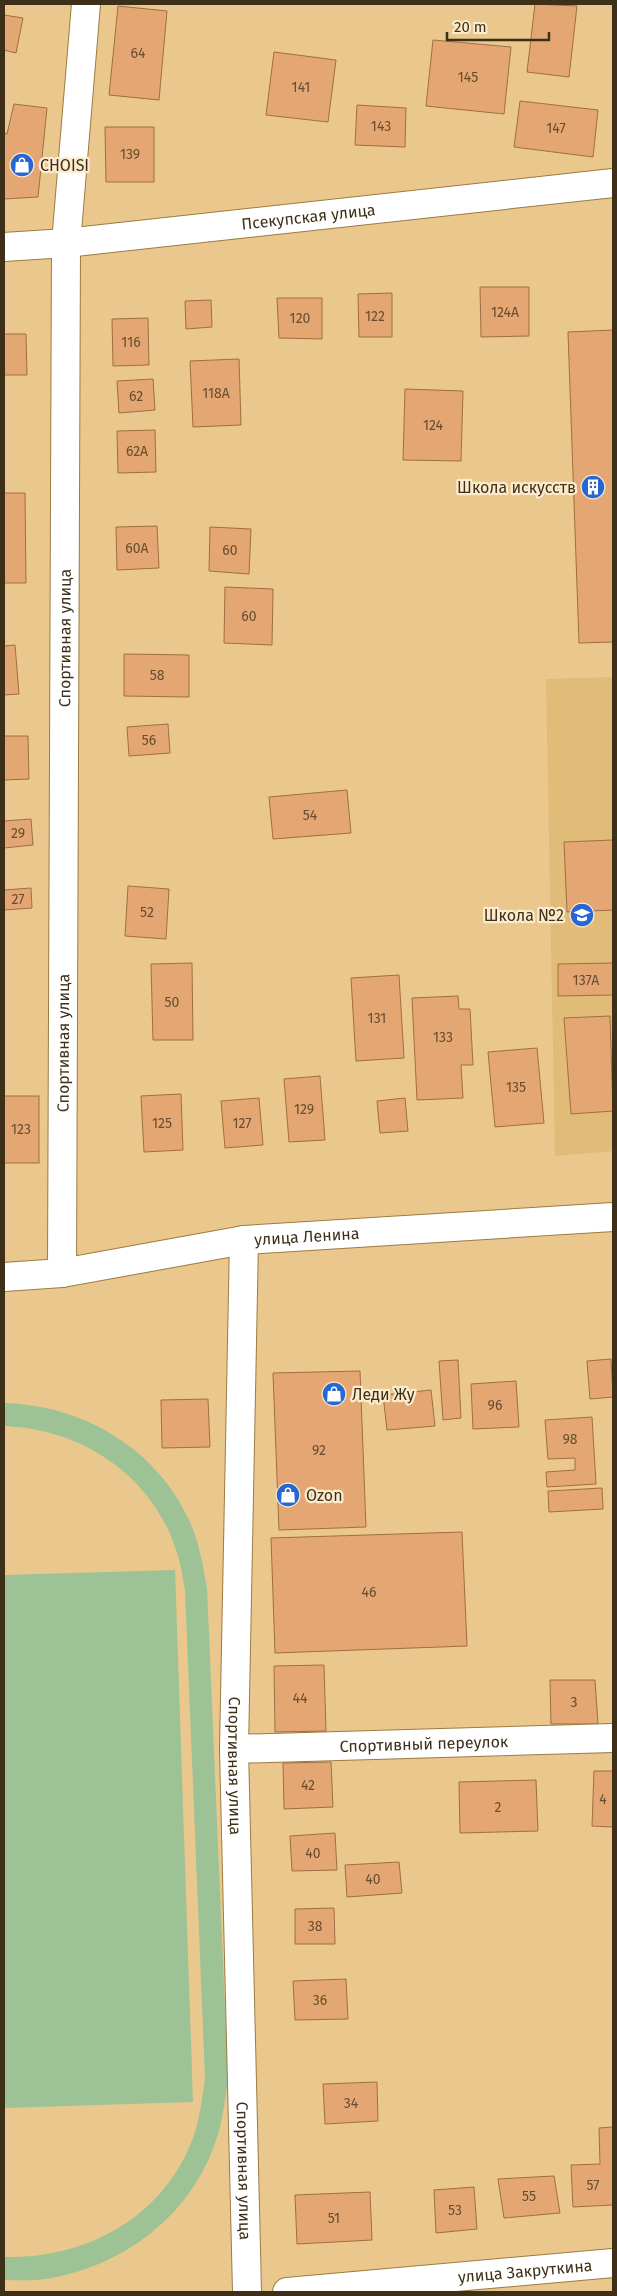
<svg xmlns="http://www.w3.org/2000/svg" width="617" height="2296" font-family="'Fira Sans',sans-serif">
<rect width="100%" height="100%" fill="#eac78c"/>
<!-- built -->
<path fill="#e1bb78" d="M613,677V1151L555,1156L546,679Z"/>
<!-- green -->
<g fill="#9dc296">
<path d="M4,1403C82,1405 157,1448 190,1522C199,1543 203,1565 207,1588L228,2079C225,2102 222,2125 214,2146C187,2219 121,2267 46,2279C32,2281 17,2280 4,2280V2257C86,2259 163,2218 193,2138C200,2118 202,2099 205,2078L185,1590C183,1580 182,1570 179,1560C158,1479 85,1429 4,1426Z"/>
<path d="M175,1570L193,2102L4,2108V1575Z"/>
</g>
<!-- building -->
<g fill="#e4a774" stroke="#a06e43">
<path d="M535,4L577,6L569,77L527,72Z"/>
<path d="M118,6L167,11L159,100L109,95Z"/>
<path d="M4,15L23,18L16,53L4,50Z"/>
<path d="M433,40L511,47L504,114L426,106Z"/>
<path d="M274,52L336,60L328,122L266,115Z"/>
<path d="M520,101L598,110L593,157L514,147Z"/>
<path d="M14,104L47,108L38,197L4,199V133L7,134Z"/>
<path d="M357,105L406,108L405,147L355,145Z"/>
<path d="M105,127H154V182H106Z"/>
<path d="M480,287H529V336L481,337Z"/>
<path d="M392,293V337H359L358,294Z"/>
<path d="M277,298H322V339L279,338Z"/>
<path d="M211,300L212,327L186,329L185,301Z"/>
<path d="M148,318L149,365L113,366L112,319Z"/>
<path d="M613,330V642L579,643L568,332Z"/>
<path d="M4,334H26L27,375H4Z"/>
<path d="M239,359L241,425L193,427L190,361Z"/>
<path d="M153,379L155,410L119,413L117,381Z"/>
<path d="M405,389L463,391L461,461L403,460Z"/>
<path d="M155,430L156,472L118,473L117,431Z"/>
<path d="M4,493H25L26,583H4Z"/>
<path d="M157,526L159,568L117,570L116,527Z"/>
<path d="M210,527L251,529L249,574L209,571Z"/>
<path d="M225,587L273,589L272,645L224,643Z"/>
<path d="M15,645L19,694L4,695V646Z"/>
<path d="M124,654L189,655V697L124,696Z"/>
<path d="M168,724L170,753L129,756L127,727Z"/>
<path d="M4,736H28L29,779L4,780Z"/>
<path d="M347,790L351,833L273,839L269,797Z"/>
<path d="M31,819L33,845L4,848V821Z"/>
<path d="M613,840V910L567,912L564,842Z"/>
<path d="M128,886L169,889L166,939L125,936Z"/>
<path d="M31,888L32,908L4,910V890Z"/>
<path d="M192,963L193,1040H153L151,964Z"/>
<path d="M613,963V995L558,996V964Z"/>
<path d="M399,975L404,1058L356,1061L351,978Z"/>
<path d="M458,996L459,1009H470L473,1065H461L463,1098L417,1100L412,998Z"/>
<path d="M610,1016L613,1111L571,1114L564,1018Z"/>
<path d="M537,1048L544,1123L495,1127L488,1052Z"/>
<path d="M320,1076L325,1140L289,1142L284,1079Z"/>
<path d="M181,1094L183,1150L144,1152L141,1096Z"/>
<rect x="4" y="1096" width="35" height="67"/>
<path d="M259,1098L263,1145L225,1148L221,1101Z"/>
<path d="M405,1098L408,1131L380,1133L377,1101Z"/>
<path d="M611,1359L613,1397L590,1399L587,1361Z"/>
<path d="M458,1360L461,1418L443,1420L439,1361Z"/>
<path d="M360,1371L366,1527L279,1530L273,1373Z"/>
<path d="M516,1381L519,1427L473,1429L471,1384Z"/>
<path d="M431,1390L435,1426L387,1430L383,1395Z"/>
<path d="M208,1399L210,1447L162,1448L161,1400Z"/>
<path d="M592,1417L596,1484L547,1487L546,1472L575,1470V1458L548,1459L545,1420Z"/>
<path d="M602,1488L603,1509L549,1512L548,1491Z"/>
<path d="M462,1532L467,1646L275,1653L271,1538Z"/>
<path d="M324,1665L326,1731L275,1732L274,1666Z"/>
<path d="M550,1680H595L598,1724H551Z"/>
<path d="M331,1762L333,1807L284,1809L283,1763Z"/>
<path d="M594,1771H613V1827L592,1826Z"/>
<path d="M536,1780L538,1831L460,1833L459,1782Z"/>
<path d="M335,1833L337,1870L292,1871L290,1836Z"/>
<path d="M399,1862L402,1893L347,1897L345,1865Z"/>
<path d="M334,1908L335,1944H295V1909Z"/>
<path d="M346,1979L348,2019L295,2020L293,1981Z"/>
<path d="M377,2082L378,2121L325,2124L323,2084Z"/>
<path d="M613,2127V2205L573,2207L571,2165L600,2164L599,2128Z"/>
<path d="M554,2176L560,2213L504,2218L498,2179Z"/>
<path d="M474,2187L477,2229L436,2233L434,2190Z"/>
<path d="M370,2192L372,2240L297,2244L295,2195Z"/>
</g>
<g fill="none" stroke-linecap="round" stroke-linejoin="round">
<!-- minor casing -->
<g stroke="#9c7c42" stroke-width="30">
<g id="minor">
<path id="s1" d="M244,1240L234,1749L247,2292"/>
<path id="s2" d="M62,1273L66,243L86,4"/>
<path id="s3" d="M4,1277L62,1273L244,1240L613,1217"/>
<path id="s4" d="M234,1749L613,1738"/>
<path id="s5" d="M287,2292L613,2263"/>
</g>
</g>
<!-- tertiary casing -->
<g stroke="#9c7c42" stroke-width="30">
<g id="tertiary">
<path id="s6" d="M4,247L66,243L613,183"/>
</g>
</g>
<!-- minor -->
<use href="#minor" stroke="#fff" stroke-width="28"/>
<!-- tertiary -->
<use href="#tertiary" stroke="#fff" stroke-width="28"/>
</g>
<!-- icons -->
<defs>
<g id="shop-disc" transform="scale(1.25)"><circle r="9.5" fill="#2767d4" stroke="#fdebce"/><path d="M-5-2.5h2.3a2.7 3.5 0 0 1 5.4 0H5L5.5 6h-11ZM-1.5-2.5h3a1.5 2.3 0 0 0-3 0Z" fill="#fff"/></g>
<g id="building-disc" transform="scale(1.25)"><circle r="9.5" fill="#2767d4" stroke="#fdebce"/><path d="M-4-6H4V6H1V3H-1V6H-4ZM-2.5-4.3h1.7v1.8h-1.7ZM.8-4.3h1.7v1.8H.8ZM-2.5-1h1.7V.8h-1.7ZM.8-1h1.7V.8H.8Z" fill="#fff"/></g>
<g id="school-disc" transform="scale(1.25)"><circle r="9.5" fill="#2767d4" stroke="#fdebce"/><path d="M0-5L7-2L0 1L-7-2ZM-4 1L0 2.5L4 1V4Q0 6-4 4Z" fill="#fff"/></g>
</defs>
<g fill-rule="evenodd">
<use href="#shop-disc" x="22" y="165"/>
<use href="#building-disc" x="593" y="487"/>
<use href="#school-disc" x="582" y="915"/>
<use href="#shop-disc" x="334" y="1394"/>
<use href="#shop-disc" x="288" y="1495"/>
</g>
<g text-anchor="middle" stroke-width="4.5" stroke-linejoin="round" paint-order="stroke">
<!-- number labels -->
<g font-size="14" fill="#684e2f">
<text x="138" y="58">64</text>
<text x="468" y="82">145</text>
<text x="301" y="92">141</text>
<text x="381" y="131">143</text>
<text x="556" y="133">147</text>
<text x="130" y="159">139</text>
<text x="505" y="317">124А</text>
<text x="375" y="321">122</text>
<text x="300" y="323">120</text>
<text x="131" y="347">116</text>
<text x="216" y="398">118А</text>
<text x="136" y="401">62</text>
<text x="433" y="430">124</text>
<text x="137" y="456">62А</text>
<text x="137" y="553">60А</text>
<text x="230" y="555">60</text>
<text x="249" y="621">60</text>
<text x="157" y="680">58</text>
<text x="149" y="745">56</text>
<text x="310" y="820">54</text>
<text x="18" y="838">29</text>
<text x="18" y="904">27</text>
<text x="147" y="917">52</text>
<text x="586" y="985">137А</text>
<text x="172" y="1007">50</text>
<text x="377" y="1023">131</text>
<text x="443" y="1042">133</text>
<text x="516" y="1092">135</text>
<text x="304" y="1114">129</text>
<text x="162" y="1128">125</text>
<text x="242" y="1128">127</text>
<text x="21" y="1134">123</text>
<text x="495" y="1410">96</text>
<text x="570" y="1444">98</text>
<text x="319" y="1455">92</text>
<text x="369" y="1597">46</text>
<text x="300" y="1703">44</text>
<text x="574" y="1707">3</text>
<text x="308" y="1790">42</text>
<text x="603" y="1804">4</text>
<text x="498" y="1812">2</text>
<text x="313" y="1858">40</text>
<text x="373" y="1884">40</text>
<text x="315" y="1931">38</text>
<text x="320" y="2005">36</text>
<text x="351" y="2108">34</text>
<text x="593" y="2190">57</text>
<text x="529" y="2201">55</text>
<text x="455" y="2215">53</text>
<text x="334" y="2223">51</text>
</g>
<!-- poi labels -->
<g font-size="16" fill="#3e3018" stroke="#fdebce" text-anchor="start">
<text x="40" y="171">CHOISI</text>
<text x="576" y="493" text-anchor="end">Школа искусств</text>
<text x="564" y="921" text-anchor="end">Школа №2</text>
<text x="352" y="1400">Леди Жу</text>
<text x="306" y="1501">Ozon</text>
</g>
<!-- street labels -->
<g font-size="16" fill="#3e3018" stroke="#fdebce">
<text dy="6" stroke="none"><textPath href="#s6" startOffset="306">Псекупская улица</textPath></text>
<text dy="6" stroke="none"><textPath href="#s2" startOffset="635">Спортивная улица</textPath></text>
<text dy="6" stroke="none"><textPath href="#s2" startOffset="230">Спортивная улица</textPath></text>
<text dy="6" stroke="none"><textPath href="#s3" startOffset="306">улица Ленина</textPath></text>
<text dy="6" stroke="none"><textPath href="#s4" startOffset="190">Спортивный переулок</textPath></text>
<text dy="6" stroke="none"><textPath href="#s1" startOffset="526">Спортивная улица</textPath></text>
<text dy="6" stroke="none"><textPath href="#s1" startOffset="931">Спортивная улица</textPath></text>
<text dy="6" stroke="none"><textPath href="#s5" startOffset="239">улица Закруткина</textPath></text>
</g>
</g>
<!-- border -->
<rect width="617" height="2296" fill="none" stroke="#3e3018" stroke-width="10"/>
<!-- scale -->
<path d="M447 32v8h102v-8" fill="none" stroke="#3e3018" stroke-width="2.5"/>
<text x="454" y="32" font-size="15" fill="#3e3018" stroke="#fdebce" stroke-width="4" paint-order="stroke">20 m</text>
</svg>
